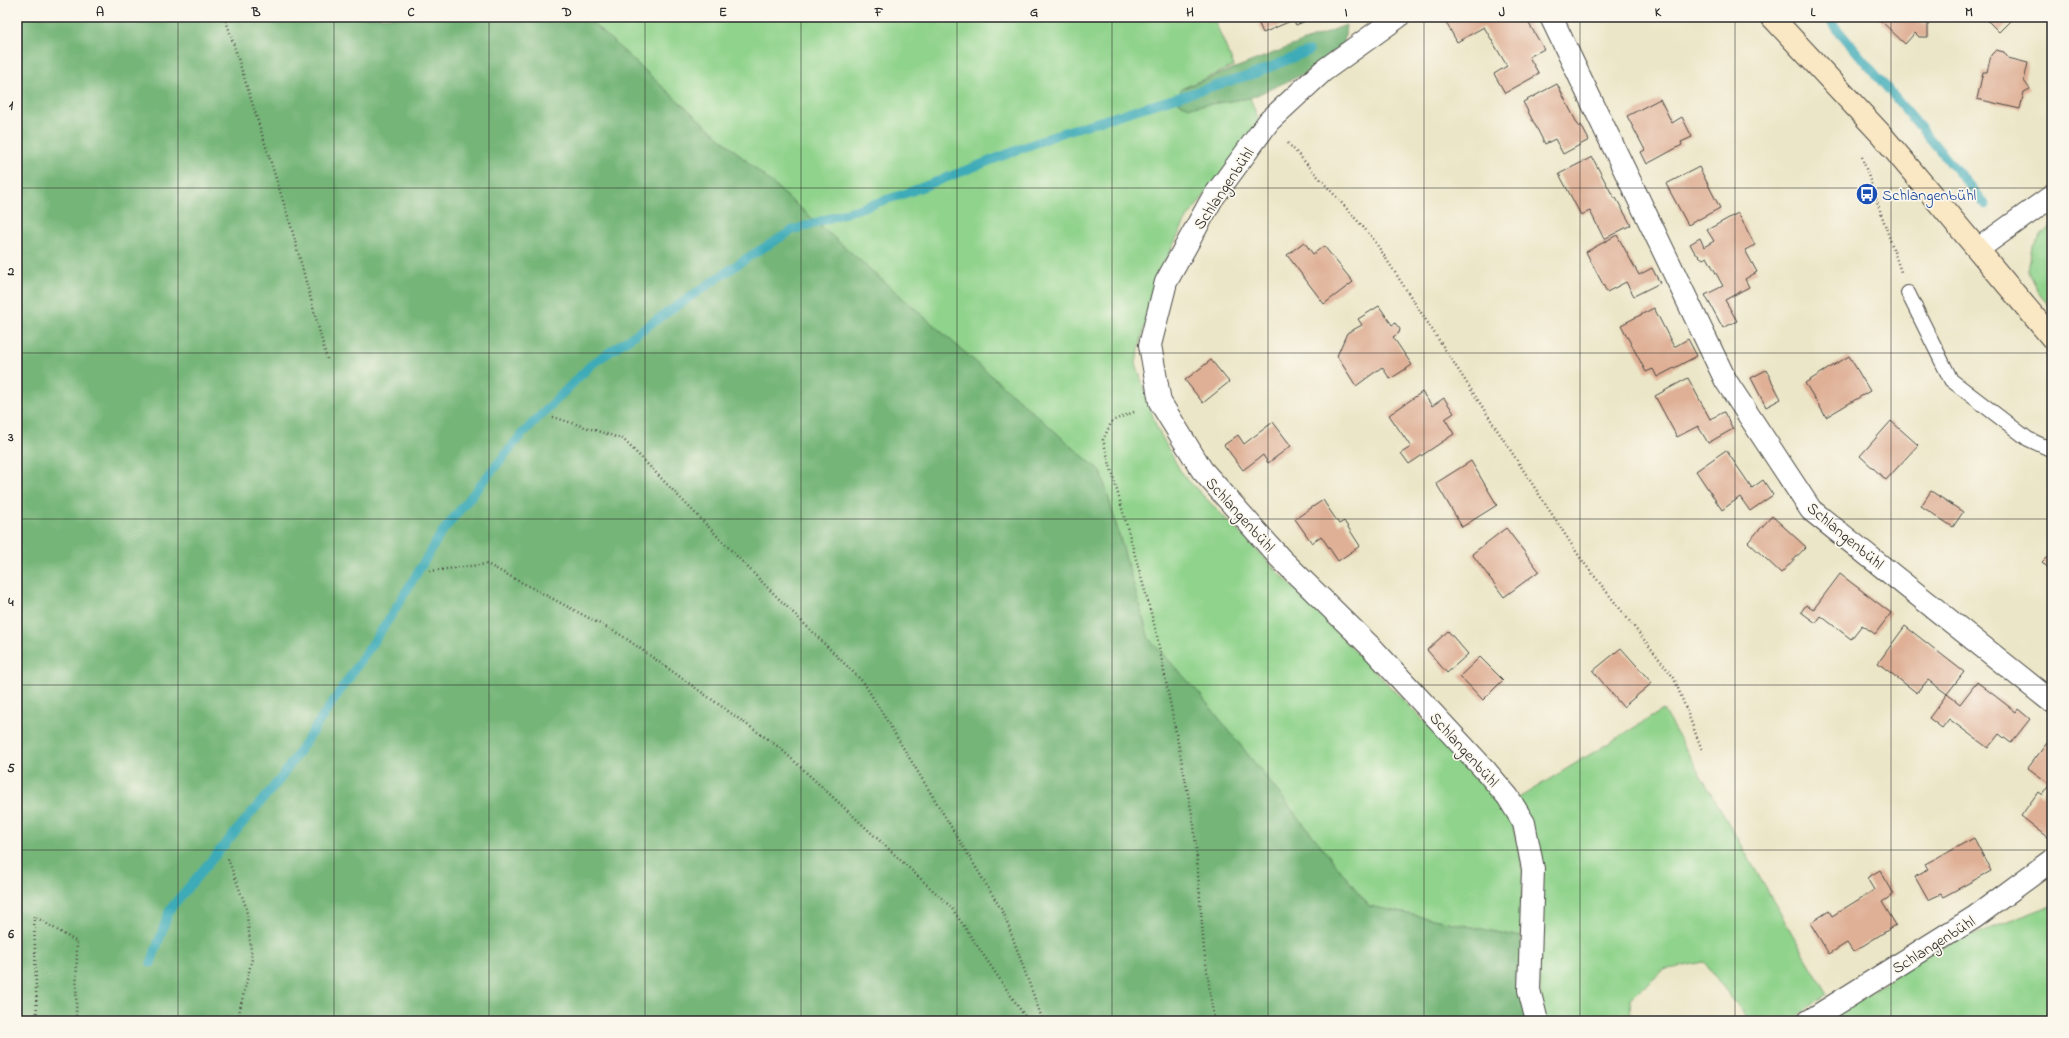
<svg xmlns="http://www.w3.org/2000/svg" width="2069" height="1038" font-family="'Indie Flower',sans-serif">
<rect width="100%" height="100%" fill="#fbf7ec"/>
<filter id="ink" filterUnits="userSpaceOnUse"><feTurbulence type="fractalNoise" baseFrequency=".025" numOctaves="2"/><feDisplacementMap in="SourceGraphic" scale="8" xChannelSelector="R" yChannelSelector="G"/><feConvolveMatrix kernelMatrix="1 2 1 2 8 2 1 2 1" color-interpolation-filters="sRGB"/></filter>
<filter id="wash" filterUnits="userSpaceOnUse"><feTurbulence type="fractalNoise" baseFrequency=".012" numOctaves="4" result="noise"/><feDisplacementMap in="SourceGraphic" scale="16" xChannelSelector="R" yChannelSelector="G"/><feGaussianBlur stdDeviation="0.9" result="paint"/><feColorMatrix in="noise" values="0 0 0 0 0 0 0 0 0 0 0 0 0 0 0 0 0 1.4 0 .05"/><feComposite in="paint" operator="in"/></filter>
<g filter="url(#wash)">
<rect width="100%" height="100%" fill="#ece6c8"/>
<!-- green -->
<g fill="#90d38c" stroke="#5e7f5c">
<path d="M586,17H1213L1234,66L1181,89L1190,107L1250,98L1260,123L1187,218L1155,281L1136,363L1156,426L1182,474L1506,805L1517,841L1523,869L1521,937L1369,906L1198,692L1149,639L1101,472L677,100Z"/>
<path d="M2052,224V309L2040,295L2028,270L2032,246Z"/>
<path d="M1663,710L1827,994L1791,1021H1749L1704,962L1664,970L1630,999L1631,1021H1544L1517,799Z"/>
<path d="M2052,905V1021H1828L1932,951Z"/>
</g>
<!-- forest -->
<g fill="#74b578" stroke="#507052">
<path d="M17,17H586L677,100L1101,472L1149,639L1198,692L1369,906L1521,937L1530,1021H17Z"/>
<path d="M1346,25L1344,43L1306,73L1250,98L1190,107L1179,103L1181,89Z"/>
</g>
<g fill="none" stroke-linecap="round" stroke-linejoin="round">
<!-- stream -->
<g stroke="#3cabb8" stroke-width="9">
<path d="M1827,17L1986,205"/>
<path d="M151,963L170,909L281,778L391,616L442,532L521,435L592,364L750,256L793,230L907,193L1064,132L1254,74L1309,51"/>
</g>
</g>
<g id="blocks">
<!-- building -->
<g fill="#dfb096">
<path d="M1256,17H1315L1296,25L1293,20L1263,33Z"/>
<path d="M1449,17H1525L1544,49L1529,57L1539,74L1505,93L1494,74L1507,66L1484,27L1457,42L1444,19Z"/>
<path d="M1877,17H1925L1921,22L1928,24V37H1919L1915,33L1905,44Z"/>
<path d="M1984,17H2014L1999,32Z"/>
<path d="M1996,50L2004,52L2008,58L2028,63L2024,81L2030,89L2024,92L2020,109L1977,99L1983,72H1987L1991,55Z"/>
<path d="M1557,84L1579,127L1581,125L1589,140L1563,154L1555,139L1545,144L1523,102Z"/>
<path d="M1660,99L1672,123L1682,117L1692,137L1681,142L1682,145L1647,164L1641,152L1645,150L1627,116Z"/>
<path d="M1592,157L1614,198H1616L1631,225L1604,239L1590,211L1581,215L1559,174Z"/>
<path d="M1699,167L1720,208L1688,225L1666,184Z"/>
<path d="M1738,213L1755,245L1745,250L1757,272L1745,279L1749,287L1725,300L1737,321L1723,328L1705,295L1723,286L1707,257L1703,259L1695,253L1690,244L1700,238L1704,247L1714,241L1707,230Z"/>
<path d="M1617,235L1639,275L1652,268L1660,283L1634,296L1626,282L1607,292L1586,252Z"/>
<path d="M1304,242L1313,254L1324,246L1353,282L1324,304L1287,255Z"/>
<path d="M1379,306L1392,325L1395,323L1400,329L1399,333L1393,337L1412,365L1390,379L1382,367L1356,386L1337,356L1347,333L1362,325L1358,319Z"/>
<path d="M1654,308L1674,347L1688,339L1697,356L1657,377L1653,369L1646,372L1621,325Z"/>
<path d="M1849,356L1870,391L1826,417L1805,383Z"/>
<path d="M1211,360L1229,382L1203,403L1185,380Z"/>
<path d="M1766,370L1781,399L1766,407L1751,378Z"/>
<path d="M1688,378L1710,419L1724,412L1733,429L1708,443L1698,426L1677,437L1655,396Z"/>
<path d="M1422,392L1432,406L1444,398L1454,413L1445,419L1454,434L1409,464L1401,453L1411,447L1389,415Z"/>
<path d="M1891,421L1918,445L1886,480L1860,456Z"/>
<path d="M1273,422L1291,446L1268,463L1263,455L1243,470L1224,445L1238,435L1244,444Z"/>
<path d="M1726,450L1752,488L1763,480L1773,495L1750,511L1740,497L1722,510L1696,471Z"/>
<path d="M1471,461L1497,505L1462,527L1436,483Z"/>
<path d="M1931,491L1963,512L1953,527L1921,506Z"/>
<path d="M1323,500L1339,524L1344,521L1360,546L1338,561L1321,536L1312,543L1295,519Z"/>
<path d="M1772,516L1806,547L1781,573L1748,542Z"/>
<path d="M1506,528L1539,571L1504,597L1472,554Z"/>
<path d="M2052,552V572L2042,562Z"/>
<path d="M1840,574L1891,613L1875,634L1862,625L1851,639L1821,616L1816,623L1801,612L1806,605L1813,610Z"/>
<path d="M1905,626L1964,672L1947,694L1928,680L1917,693L1878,663Z"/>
<path d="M1448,631L1468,654L1447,673L1427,650Z"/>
<path d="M1621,648L1652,683L1623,707L1593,671Z"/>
<path d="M1480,657L1503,680L1483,700L1460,676Z"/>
<path d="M1977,682L2016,712L2018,709L2030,719L2011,743L1999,734L1988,748L1949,719L1942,728L1929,718L1947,694L1960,704Z"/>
<path d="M2050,739L2052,741V834L2049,838L2021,816L2038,792L2042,795L2050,784L2028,768Z"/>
<path d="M1974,838L1991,871L1943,897L1941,894L1928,900L1915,877L1928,869L1925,864Z"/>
<path d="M1880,870L1894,894L1882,902L1896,925L1853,952L1847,943L1829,954L1810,923L1829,911L1832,916L1874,890L1867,878Z"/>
</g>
</g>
</g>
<g filter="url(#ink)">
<use href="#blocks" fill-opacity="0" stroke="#484743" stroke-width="1"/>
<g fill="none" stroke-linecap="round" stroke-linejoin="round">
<!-- service casing -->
<g stroke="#484743" stroke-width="16">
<path id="service" d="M1908,293L1951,380L2028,439L2052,450"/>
</g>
<!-- minor casing -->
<g stroke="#484743" stroke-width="24">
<g id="minor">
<path d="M1398,17L1323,71L1269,121L1212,199L1166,282L1150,345L1160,402L1202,470L1280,558L1372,648L1486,771L1508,797L1524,823L1533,869L1529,990L1537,1021"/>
<path d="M1551,17L1726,381L1811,510L2052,702"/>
<path d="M1978,249L2052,196"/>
<path d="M1809,1021L1975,917L2052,860"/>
</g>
</g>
<!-- secondary casing -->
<g stroke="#484743" stroke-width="24">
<path id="secondary" d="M1772,17L1880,133L2052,338"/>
</g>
<!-- path -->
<g stroke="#484743" stroke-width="2.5" stroke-dasharray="1 3" stroke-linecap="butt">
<path d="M225,17L291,226L327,359"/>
<path d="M1288,143L1372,237L1581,559L1674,678L1702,750"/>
<path d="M1862,157L1901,272"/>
<path d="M1134,412L1112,421L1103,440L1156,631L1194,824L1204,949L1214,1021"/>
<path d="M553,417L623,439L760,580L864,683L1004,914L1043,1021"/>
<path d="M430,571L487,564L621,635L780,748L951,907L1028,1021"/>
<path d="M228,859L246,907L252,959L237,1021"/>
<path d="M37,1021L34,916L77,942L76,1021"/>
</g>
<!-- service -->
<use href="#service" stroke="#fff" stroke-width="14"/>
<!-- minor -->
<use href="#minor" stroke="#fff" stroke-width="22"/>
<!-- secondary -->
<use href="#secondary" stroke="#fae7c3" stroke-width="22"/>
</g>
</g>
<!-- grid -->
<path fill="none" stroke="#2b2b2b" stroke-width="1" stroke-opacity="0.55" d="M178,17V1021M334,17V1021M489,17V1021M645,17V1021M801,17V1021M957,17V1021M1112,17V1021M1268,17V1021M1424,17V1021M1580,17V1021M1735,17V1021M1891,17V1021M17,188H2052M17,353H2052M17,519H2052M17,685H2052M17,850H2052"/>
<!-- icons -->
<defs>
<g id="bus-disc" transform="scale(1.15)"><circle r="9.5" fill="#1a4fb4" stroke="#fbf7ec"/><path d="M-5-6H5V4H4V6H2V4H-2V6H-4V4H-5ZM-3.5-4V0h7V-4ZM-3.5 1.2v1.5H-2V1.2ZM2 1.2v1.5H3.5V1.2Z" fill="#fff"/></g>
</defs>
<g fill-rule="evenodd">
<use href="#bus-disc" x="1867" y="194"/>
</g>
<g text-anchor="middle" stroke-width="3.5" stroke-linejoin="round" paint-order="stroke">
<!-- street labels -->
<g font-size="16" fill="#2b2b2b" stroke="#fbf7ec">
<text transform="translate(1223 188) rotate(-56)" y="6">Schlangenbühl</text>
<text transform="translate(1241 514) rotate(48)" y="6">Schlangenbühl</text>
<text transform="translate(1846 535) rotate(40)" y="6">Schlangenbühl</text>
<text transform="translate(1465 749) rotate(48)" y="6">Schlangenbühl</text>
<text transform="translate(1933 944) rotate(-32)" y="6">Schlangenbühl</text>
</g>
<!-- transit labels -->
<g font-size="16" fill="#164399" stroke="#fbf7ec" text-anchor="start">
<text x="1882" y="200">Schlangenbühl</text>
</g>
</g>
<!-- margin -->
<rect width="2069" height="1038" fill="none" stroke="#fbf7ec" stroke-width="44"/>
<rect x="22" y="22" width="2025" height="994" fill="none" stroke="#2b2b2b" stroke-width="1.5"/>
<g font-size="13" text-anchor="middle" font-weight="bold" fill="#2b2b2b">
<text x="100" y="16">A</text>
<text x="256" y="16">B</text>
<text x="411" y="16">C</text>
<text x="567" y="16">D</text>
<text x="723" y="16">E</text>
<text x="879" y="16">F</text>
<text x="1034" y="16">G</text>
<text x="1190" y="16">H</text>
<text x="1346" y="16">I</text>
<text x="1502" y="16">J</text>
<text x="1658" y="16">K</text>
<text x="1813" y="16">L</text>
<text x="1969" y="16">M</text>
<text x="11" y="109">1</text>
<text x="11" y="275">2</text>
<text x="11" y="441">3</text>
<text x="11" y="606">4</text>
<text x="11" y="772">5</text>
<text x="11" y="938">6</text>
</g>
</svg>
